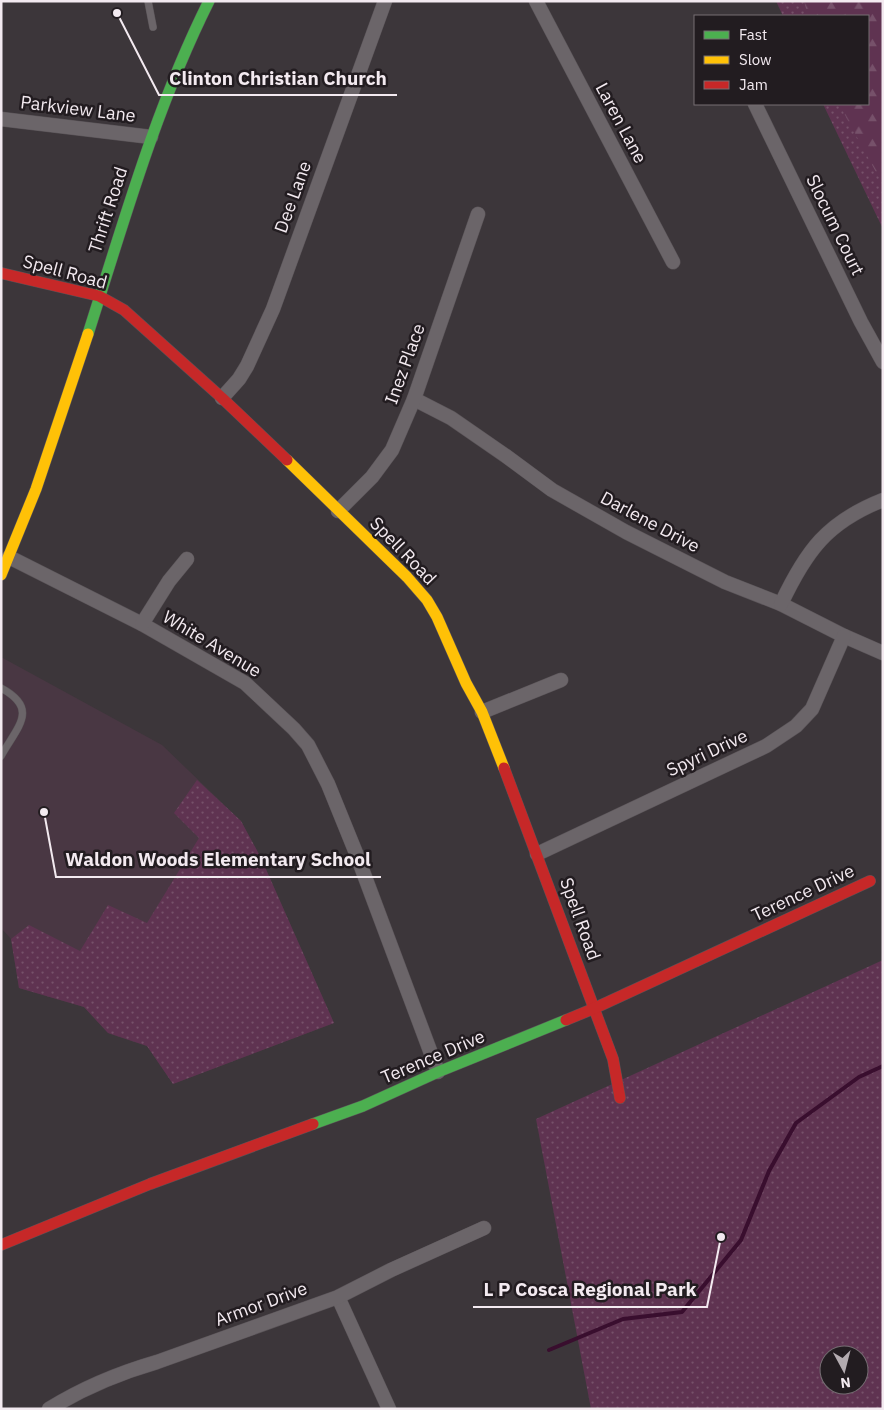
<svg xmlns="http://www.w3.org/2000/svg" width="884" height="1410" font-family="'IBM Plex Sans',sans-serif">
<defs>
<pattern id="grass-dots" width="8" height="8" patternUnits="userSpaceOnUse" patternTransform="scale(1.25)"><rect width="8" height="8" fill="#5f3351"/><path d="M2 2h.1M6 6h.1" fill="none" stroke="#76516a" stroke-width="1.8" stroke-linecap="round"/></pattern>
<pattern id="forest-firs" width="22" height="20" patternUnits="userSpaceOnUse" patternTransform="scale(1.25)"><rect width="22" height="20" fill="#5f3351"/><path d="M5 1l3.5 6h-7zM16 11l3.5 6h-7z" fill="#76516a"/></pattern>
</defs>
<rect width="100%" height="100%" fill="#3c363a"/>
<!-- built -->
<path fill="#493743" d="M1,657L162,745L241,821L261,858L334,1023L173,1084L147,1046L108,1033L84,1007L19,988L11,939L1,928Z"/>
<!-- grass -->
<g fill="url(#grass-dots)" fill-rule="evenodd">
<path d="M776,1H883V229L823,104H868V16H783Z"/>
<path d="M197,780L241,821L261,858L334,1023L173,1084L147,1046L108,1033L84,1007L19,988L11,939L29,925L80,951L108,905L147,923L199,838L174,813Z"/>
<path d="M883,960V1409H591L536,1119ZM829,1355H859V1385H829Z"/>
</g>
<!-- forest -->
<path fill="url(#forest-firs)" d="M804,1H883V185L839,104H868V16H808Z"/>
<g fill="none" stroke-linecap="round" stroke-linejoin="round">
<!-- stream -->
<path stroke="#390e2e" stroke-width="4" d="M549,1350L623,1319L682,1312L741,1240L769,1171L796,1123L859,1077L883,1066"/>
<!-- lane casing -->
<g stroke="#595357" stroke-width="8">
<g id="lane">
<path d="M148,1L153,27"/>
<path d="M1,688C40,709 17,727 1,756"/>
</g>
</g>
<!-- street casing -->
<g stroke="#595357" stroke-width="15">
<g id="street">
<path d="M536,1L673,262"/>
<path d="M755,104L861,322L883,362"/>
<path d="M1,119L151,137"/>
<path d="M222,398L239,379L247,366L273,309L385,1"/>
<path d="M414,399L451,418L506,456L552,490L626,532L725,582L781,604L844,636L883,653"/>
<path d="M338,511L372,477L392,450L414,399L478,214"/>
<path d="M9,557L142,624L245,683L294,729L308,745L328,784L356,853L438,1072"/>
<path d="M781,604C806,551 827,522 883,500"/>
<path d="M142,624L169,581L187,559"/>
<path d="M482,712L561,680"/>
<path d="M537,854L766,746L796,726L812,709L844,636"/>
<path d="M338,1297L389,1409"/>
<path d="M49,1409C83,1388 119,1373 157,1362L338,1297L391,1270L484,1228"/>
</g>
</g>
<!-- fast casing -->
<g stroke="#595357" stroke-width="12">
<g id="fast">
<path d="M88,334C124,221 156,107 209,1"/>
<path d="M313,1124L363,1106L438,1072L566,1020"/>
</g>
</g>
<!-- slow casing -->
<g stroke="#595357" stroke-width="12">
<g id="slow">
<path d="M287,460L407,577L427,600L437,617L466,683L482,712L504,768"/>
<path d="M1,575L36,489L88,334"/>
</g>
</g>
<!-- jam casing -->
<g stroke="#595357" stroke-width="12">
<g id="jam">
<path d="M1,273L99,296L124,310L222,398L287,460"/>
<path d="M504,768L613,1059L620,1098"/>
<path d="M566,1020L595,1008L870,881"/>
<path d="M1,1245L150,1184L313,1124"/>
</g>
</g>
<!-- lane -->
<use href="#lane" stroke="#6b6569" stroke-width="7"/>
<!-- street -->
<use href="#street" stroke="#6b6569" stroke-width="14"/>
<!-- fast -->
<use href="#fast" stroke="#4caf50" stroke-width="11"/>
<!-- slow -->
<use href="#slow" stroke="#ffc107" stroke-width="11"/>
<!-- jam -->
<use href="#jam" stroke="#c62828" stroke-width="11"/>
</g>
<g text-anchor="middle" stroke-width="5" stroke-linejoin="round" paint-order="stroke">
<!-- street labels -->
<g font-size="18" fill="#f3eaf0" stroke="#221c20">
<text transform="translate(78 109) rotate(7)" y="6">Parkview Lane</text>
<text transform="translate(621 123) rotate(62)" y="6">Laren Lane</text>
<text transform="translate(293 197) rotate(-70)" y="6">Dee Lane</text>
<text transform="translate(108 210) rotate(-72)" y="6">Thrift Road</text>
<text transform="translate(835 225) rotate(64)" y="6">Slocum Court</text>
<text transform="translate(65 272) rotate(15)" y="6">Spell Road</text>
<text transform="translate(405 364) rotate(-70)" y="6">Inez Place</text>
<text transform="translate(650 522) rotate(28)" y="6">Darlene Drive</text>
<text transform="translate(403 551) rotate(46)" y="6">Spell Road</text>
<text transform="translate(212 644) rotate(31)" y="6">White Avenue</text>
<text transform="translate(707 753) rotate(-25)" y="6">Spyri Drive</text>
<text transform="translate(803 893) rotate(-25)" y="6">Terence Drive</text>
<text transform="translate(580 919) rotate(70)" y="6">Spell Road</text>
<text transform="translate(433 1057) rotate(-23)" y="6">Terence Drive</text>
<text transform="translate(261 1304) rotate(-20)" y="6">Armor Drive</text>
</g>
</g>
<!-- callouts -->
<path fill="none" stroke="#f3eaf0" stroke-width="2" d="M117 13L159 95H397M44 812L56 877H381M721 1237L707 1307H473"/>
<g fill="#f3eaf0" stroke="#221c20" stroke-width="2">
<circle cx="117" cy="13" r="5"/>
<circle cx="44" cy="812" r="5"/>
<circle cx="721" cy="1237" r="5"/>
</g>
<g font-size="19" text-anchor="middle" font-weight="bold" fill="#f3eaf0" stroke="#221c20" stroke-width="5" stroke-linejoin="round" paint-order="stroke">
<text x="278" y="85">Clinton Christian Church</text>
<text x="218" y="866">Waldon Woods Elementary School</text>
<text x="590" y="1296">L P Cosca Regional Park</text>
</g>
<!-- border -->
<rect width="884" height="1410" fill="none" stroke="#f3eaf0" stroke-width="5"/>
<!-- legend -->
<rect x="694" y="15" width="175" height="90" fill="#221c20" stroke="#766e73"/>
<rect x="704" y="31" width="25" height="8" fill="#4caf50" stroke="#766e73"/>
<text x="739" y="40" font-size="15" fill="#f3eaf0">Fast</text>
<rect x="704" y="56" width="25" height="8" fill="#ffc107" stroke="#766e73"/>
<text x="739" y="65" font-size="15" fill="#f3eaf0">Slow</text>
<rect x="704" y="81" width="25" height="8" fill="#c62828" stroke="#766e73"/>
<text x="739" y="90" font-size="15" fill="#f3eaf0">Jam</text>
<!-- north arrow -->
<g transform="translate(844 1370) rotate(173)"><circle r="24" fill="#221c20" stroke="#766e73"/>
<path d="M0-4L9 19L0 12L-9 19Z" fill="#b3abb0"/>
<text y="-8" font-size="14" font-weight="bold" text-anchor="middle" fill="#f3eaf0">N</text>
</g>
</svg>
